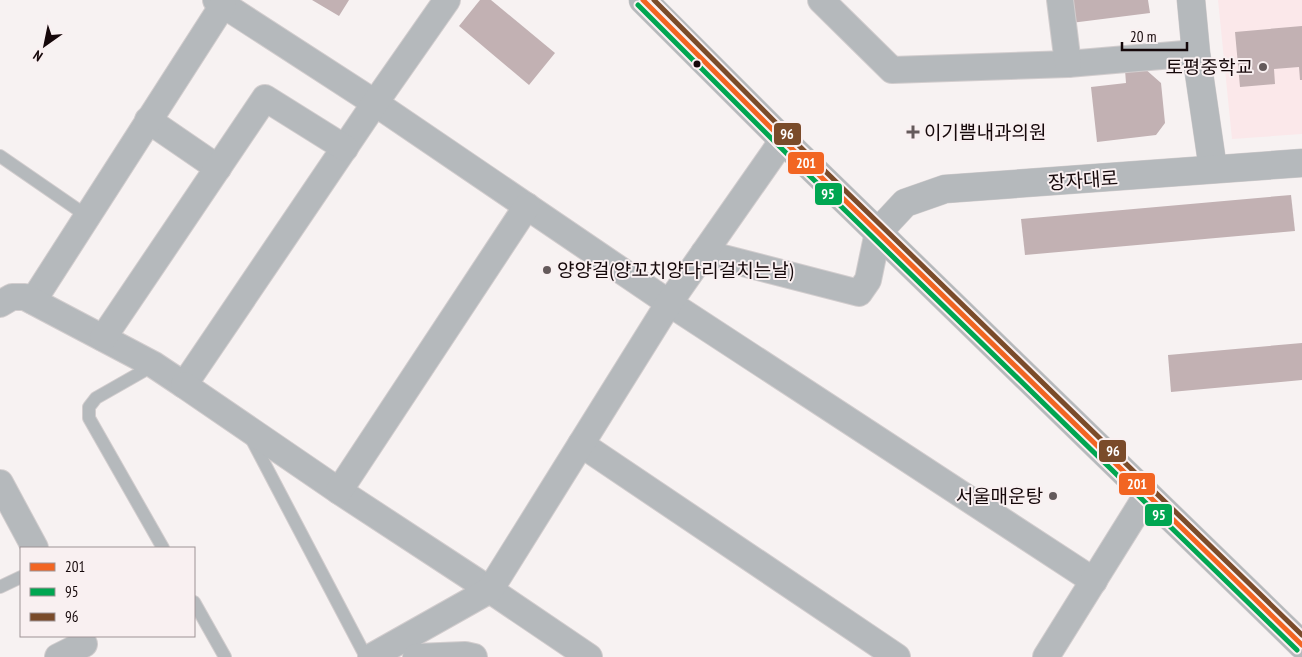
<svg xmlns="http://www.w3.org/2000/svg" width="1302" height="657" font-family="'PT Sans Narrow','Noto Sans KR',sans-serif">
<rect width="100%" height="100%" fill="#f7f2f2"/>
<!-- built -->
<path fill="#fbe8ea" d="M1218,0H1302V134L1232,139Z"/>
<!-- building -->
<g fill="#c2b1b3">
<path d="M312,0H349L339,16Z"/>
<path d="M480,0H491L555,53L529,85L459,26Z"/>
<path d="M1068,0H1148L1150,13L1071,23Z"/>
<path d="M1302,26V80H1300L1299,67L1274,69L1275,84L1240,87L1235,32Z"/>
<path d="M1144,68L1161,83L1165,123L1156,135L1097,142L1091,87L1126,83L1125,70Z"/>
<path d="M1291,195L1295,231L1025,255L1021,219Z"/>
<path d="M1302,343V380L1171,392L1168,355Z"/>
</g>
<g fill="none" stroke-linecap="round" stroke-linejoin="round">
<!-- service casing -->
<g stroke="#d2cdce" stroke-width="14">
<g id="service">
<path d="M0,156L87,216"/>
<path d="M154,365L96,398L89,407V418L163,548"/>
<path d="M251,438L366,657"/>
<path d="M0,587L21,577"/>
<path d="M194,602L225,657"/>
</g>
</g>
<!-- minor casing -->
<g stroke="#d2cdce" stroke-width="28">
<g id="minor">
<path d="M216,0L375,103L669,303L1094,581"/>
<path d="M821,0L892,70L1068,64L1196,53"/>
<path d="M1060,0L1068,64"/>
<path d="M148,120L218,168"/>
<path d="M704,253L859,293L868,280L878,232"/>
<path d="M33,301L223,5"/>
<path d="M0,304L12,297H25L154,365L184,385L375,103L447,0"/>
<path d="M103,338L265,98L345,148"/>
<path d="M184,385L339,491L490,590L589,657"/>
<path d="M581,444L897,657"/>
<path d="M0,483L35,548"/>
<path d="M339,491L527,206"/>
<path d="M58,657L84,644"/>
<path d="M371,657L490,590L669,303L783,140"/>
<path d="M416,657L465,655L474,657"/>
<path d="M1046,657L1147,495"/>
</g>
</g>
<!-- tertiary casing -->
<g stroke="#d2cdce" stroke-width="29">
<g id="tertiary">
<path d="M643,0L783,140L1302,645"/>
<path d="M1191,0L1196,53L1213,169"/>
<path d="M878,232L905,203L945,189L1302,163"/>
</g>
</g>
<!-- service -->
<use href="#service" stroke="#b5b9bc" stroke-width="12"/>
<!-- minor -->
<use href="#minor" stroke="#b5b9bc" stroke-width="26"/>
<!-- tertiary -->
<use href="#tertiary" stroke="#b5b9bc" stroke-width="28"/>
<!-- bus-1 casing -->
<g stroke="#f9f0f1" stroke-width="9">
<path id="bus-1" d="M643,0L783,140L1302,645"/>
</g>
<!-- bus-2 casing -->
<g stroke="#f9f0f1" stroke-width="9">
<path id="bus-2" d="M638,5L778,145L1297,650"/>
</g>
<!-- bus-3 casing -->
<g stroke="#f9f0f1" stroke-width="9">
<path id="bus-3" d="M654,0L788,135L1302,635"/>
</g>
<!-- bus-1 -->
<use href="#bus-1" stroke="#f26522" stroke-width="5"/>
<!-- bus-2 -->
<use href="#bus-2" stroke="#00a651" stroke-width="5"/>
<!-- bus-3 -->
<use href="#bus-3" stroke="#7a4b2a" stroke-width="5"/>
</g>
<!-- markers -->
<circle fill="#15080a" stroke="#f9f0f1" stroke-width="2" cx="697" cy="64" r="4.5"/>
<g fill="#645a5b" stroke="#f9f0f1" stroke-width="2">
<circle cx="1263" cy="67" r="5"/>
<path d="M910.5 124.5h5v5h5v5h-5v5h-5v-5h-5v-5h5z"/>
<circle cx="547" cy="270" r="5"/>
<circle cx="1053" cy="496" r="5"/>
</g>
<g text-anchor="middle" stroke-width="4" stroke-linejoin="round" paint-order="stroke">
<!-- poi labels -->
<g font-size="19" fill="#15080a" stroke="#f9f0f1" text-anchor="end">
<text x="1253" y="74">토평중학교</text>
<text x="924" y="139" text-anchor="start">이기쁨내과의원</text>
<text x="557" y="277" text-anchor="start">양양걸(양꼬치양다리걸치는날)</text>
<text x="1043" y="503">서울매운탕</text>
</g>
<!-- street labels -->
<g font-size="19" fill="#15080a" stroke="#f9f0f1">
<text transform="translate(1083 180) rotate(-4)" y="7">장자대로</text>
</g>
</g>
<g stroke="#f9f0f1" stroke-width="2">
<rect x="773" y="122" width="29" height="24" rx="5" fill="#7a4b2a"/>
<rect x="787" y="151" width="38" height="24" rx="5" fill="#f26522"/>
<rect x="814" y="182" width="29" height="24" rx="5" fill="#00a651"/>
<rect x="1098" y="439" width="29" height="24" rx="5" fill="#7a4b2a"/>
<rect x="1118" y="472" width="38" height="24" rx="5" fill="#f26522"/>
<rect x="1144" y="503" width="29" height="24" rx="5" fill="#00a651"/>
</g>
<g font-size="14" text-anchor="middle" font-weight="bold" fill="#fff">
<text x="787" y="139">96</text>
<text x="806" y="168">201</text>
<text x="828" y="199">95</text>
<text x="1113" y="456">96</text>
<text x="1137" y="489">201</text>
<text x="1159" y="520">95</text>
</g>
<!-- legend -->
<rect x="20" y="547" width="175" height="90" fill="#f9f0f1" stroke="#9e9395"/>
<rect x="30" y="563" width="25" height="8" fill="#f26522" stroke="#9e9395"/>
<text x="65" y="572" font-size="15" fill="#15080a">201</text>
<rect x="30" y="588" width="25" height="8" fill="#00a651" stroke="#9e9395"/>
<text x="65" y="597" font-size="15" fill="#15080a">95</text>
<rect x="30" y="613" width="25" height="8" fill="#7a4b2a" stroke="#9e9395"/>
<text x="65" y="622" font-size="15" fill="#15080a">96</text>
<!-- north arrow -->
<g transform="translate(45 45) rotate(213)" stroke="#f9f0f1" stroke-width="4" paint-order="stroke">
<path d="M0-4L9 19L0 12L-9 19Z" fill="#15080a"/>
<text y="-8" font-size="14" font-weight="bold" text-anchor="middle" fill="#15080a">N</text>
</g>
<!-- scale -->
<path d="M1122 42v8h65v-8" fill="none" stroke="#15080a" stroke-width="2.5"/>
<text x="1130" y="42" font-size="15" fill="#15080a" stroke="#f9f0f1" stroke-width="4" paint-order="stroke">20 m</text>
</svg>
